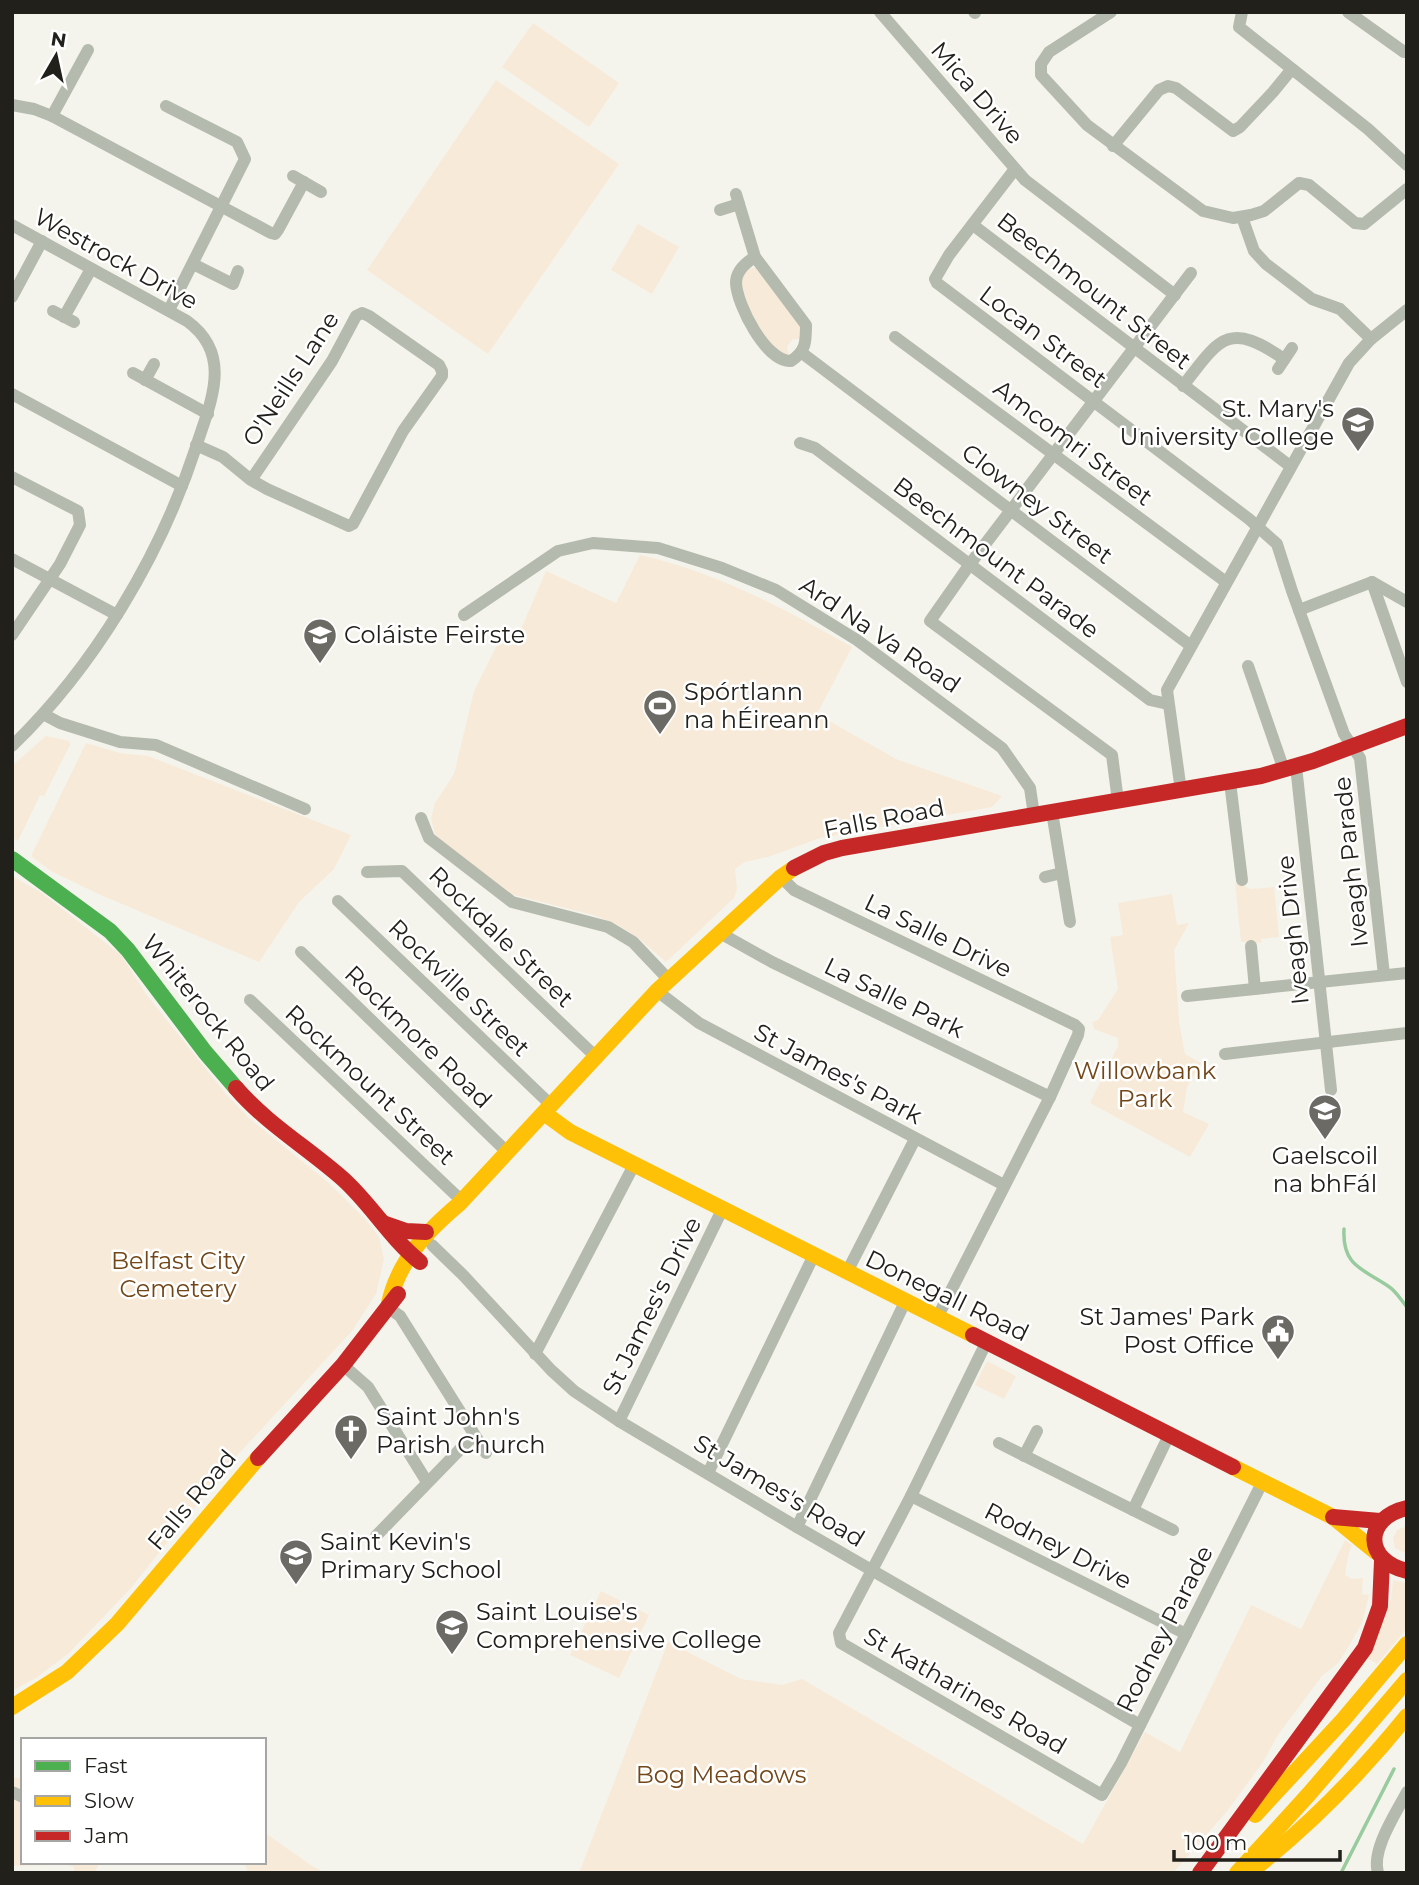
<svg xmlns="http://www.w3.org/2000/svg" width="1419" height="1885" font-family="Montserrat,sans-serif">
<rect width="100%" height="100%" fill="#f4f4ec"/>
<!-- green -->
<g fill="#f8ead9">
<path d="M533,23L619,83L589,127L502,67Z"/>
<path d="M496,80L619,164L488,354L367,270Z"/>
<path d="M638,224L679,247L652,294L611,270Z"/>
<path d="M756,267L802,328L801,339H793L787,346L789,356H784C778,351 771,346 766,340C761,335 759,327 755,320C748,305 729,272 756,267Z"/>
<path d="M640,555C717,572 784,609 852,647L817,714L896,759L1002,796L992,807L820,838L768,857L745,862L735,869L737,889L734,898L666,962L637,937L618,925L593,915L506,893L436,838L431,819L435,803L454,774L474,691L500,639L514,645L546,571L616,603Z"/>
<path d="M46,736L69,741L70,745L44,796L40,795L18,841L12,838V766Z"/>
<path d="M86,743L120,753L148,756L351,835L334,869L299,902L259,962L96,893L51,871L31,856Z"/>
<path d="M12,876L42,893L121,955L146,994L226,1094L249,1118L330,1184L366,1220L379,1237L384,1259L376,1294L352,1331L233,1460L131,1588L69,1653L36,1678L12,1691Z"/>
<path d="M1235,883L1251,889L1274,887L1279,937L1261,939L1262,943L1241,942Z"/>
<path d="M1172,894L1177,925L1189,923L1174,950L1179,1022L1185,1054L1201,1063L1187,1087L1183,1112L1209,1124L1190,1157L1090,1103L1118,1046V1038L1094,1029L1092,1022L1098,1020L1118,989L1110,937L1123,935L1118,903Z"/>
<path d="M987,1361L1016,1376L1004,1399L975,1385Z"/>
<path d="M1407,1526V1554L1395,1548L1393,1538L1397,1530Z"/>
<path d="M1345,1540L1352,1545L1348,1556L1345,1575L1352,1579L1363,1578L1362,1594L1369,1595L1362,1623L1346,1651L1338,1663L1322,1676L1278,1735L1263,1762L1228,1810L1173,1873H579L668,1642L741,1679L782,1685L802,1679L1083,1844L1145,1732L1180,1752L1251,1605L1301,1629Z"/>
<path d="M1393,1580L1407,1583V1628L1377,1664L1367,1658L1391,1599Z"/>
<path d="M601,1591L649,1615L619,1678L570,1655Z"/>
<path d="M12,1777L23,1779V1862H56L54,1865L12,1866Z"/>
<path d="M264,1832L312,1866L326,1873H248L245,1864L218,1862H264Z"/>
<path d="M57,1862H100L94,1873H74V1867Z"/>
</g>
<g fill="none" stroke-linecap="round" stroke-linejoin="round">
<!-- stream -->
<g stroke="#98cb9e" stroke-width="3.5">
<path d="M1344,1229C1342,1266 1363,1269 1388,1286C1396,1291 1401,1300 1407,1307"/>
<path d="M1341,1873L1394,1769"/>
</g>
<!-- street -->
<g stroke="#b5baae" stroke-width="12">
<path d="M880,12L1025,180L1175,295"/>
<path d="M974,12L975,13"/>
<path d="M1111,12L1049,52L1041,64V75L1087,125L1203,211L1233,218L1251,215L1264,211L1299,183L1309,185L1355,223L1364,224L1407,189"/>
<path d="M1242,12L1239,27L1368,129L1407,165"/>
<path d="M1348,12L1404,52H1407"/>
<path d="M12,105L34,109L52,116L271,233L275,234L278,230L304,182"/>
<path d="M166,106L237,142L245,159L169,310"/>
<path d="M52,116L88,50"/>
<path d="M1113,146L1159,90L1168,86L1176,88L1233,131L1240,127L1273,92L1291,70"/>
<path d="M1015,169L949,255L935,279L937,283L1249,519L1277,544L1292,591L1344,734L1360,758L1384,975"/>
<path d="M293,176L321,192"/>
<path d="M736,194L755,257"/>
<path d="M720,210L739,204"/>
<path d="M1242,217L1254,251L1266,264L1312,299L1340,309L1371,339"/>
<path d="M12,225L187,321C234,355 210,403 196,447C161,555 94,667 12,746"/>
<path d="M973,225L1290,466"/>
<path d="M755,257L806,325C806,342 806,351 791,361C766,362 737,305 736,283C736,271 745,263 755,257Z"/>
<path d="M193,264L233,284L238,271"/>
<path d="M12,297L42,241"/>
<path d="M53,311L74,322"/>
<path d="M64,317L91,269"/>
<path d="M895,337L1226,582"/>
<path d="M802,353L1191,646"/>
<path d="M1278,369L1292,348"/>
<path d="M133,373L208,414"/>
<path d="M145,380L154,364"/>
<path d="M1183,386C1219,339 1228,320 1284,359"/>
<path d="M12,394L182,486"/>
<path d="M800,443L815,448L1150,700L1168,704"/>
<path d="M196,445L223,457L251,480L267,489L349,526L353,524L403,431L442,376V371L439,365L369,316L362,313L356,316L332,361L251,480"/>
<path d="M12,477L78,511L80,525L60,564L12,635"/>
<path d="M12,559L117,615"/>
<path d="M1372,582L1407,682"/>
<path d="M1299,610L1372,582L1407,602"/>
<path d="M464,615L558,551L593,543L658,548L722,568L776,590L857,640L1002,748L1030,788L1034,815"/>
<path d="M1248,666L1284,770"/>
<path d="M43,714L60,723L120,742L156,745L305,809"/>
<path d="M1296,766L1331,1090"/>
<path d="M1230,782L1242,880"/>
<path d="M1181,791L1167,690L1349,363L1371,339L1407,310"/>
<path d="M1118,801L1112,755L930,621L970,564L1191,273"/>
<path d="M1052,812L1070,922"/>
<path d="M421,818L429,838L512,902L608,927L633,942L669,980"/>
<path d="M367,872L402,871L596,1057"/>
<path d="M781,877L794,890L1075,1025L1079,1029L1078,1035L1050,1097L937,1318"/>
<path d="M1045,877L1062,873"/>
<path d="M338,901L551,1105"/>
<path d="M720,933L772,962L1050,1097"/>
<path d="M1251,946L1255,989"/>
<path d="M301,952L507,1152"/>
<path d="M657,991L699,1023L1004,1185"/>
<path d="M1187,996L1407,973"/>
<path d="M250,1000L462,1201"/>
<path d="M1225,1054L1407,1033"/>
<path d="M432,1245L463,1275L551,1370L574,1391L619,1421L797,1527L1140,1725"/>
<path d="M847,1272L915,1139"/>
<path d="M387,1307L400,1316L486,1453"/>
<path d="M987,1341L911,1496L839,1633L841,1643L1102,1795L1121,1763L1263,1481"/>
<path d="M535,1354L634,1165"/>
<path d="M343,1365L368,1387L427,1482"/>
<path d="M619,1421L722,1210"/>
<path d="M999,1443L1173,1530"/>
<path d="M1024,1456L1037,1431"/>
<path d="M708,1473L813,1257"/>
<path d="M911,1496L1186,1634"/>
<path d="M1133,1510L1170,1433"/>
<path d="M797,1527L905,1302"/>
<path d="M376,1536L474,1435"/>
<path d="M12,1792L23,1797"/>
<path d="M1378,1873C1371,1850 1396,1813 1407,1792"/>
</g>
<!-- fast -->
<path stroke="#4caf50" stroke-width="16" d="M12,859L110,931L128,950L205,1052L236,1088"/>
<!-- slow -->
<g stroke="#ffc107" stroke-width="16">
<path d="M544,1113L570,1132L973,1335"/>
<path d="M389,1303C399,1260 426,1232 459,1204L657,991L781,877L794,868"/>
<path d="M1233,1467L1333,1517L1376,1552"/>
<path d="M12,1707L67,1672L117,1624L258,1458"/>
<path d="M1255,1815L1343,1720L1407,1644"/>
<path d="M1250,1872C1309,1826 1360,1774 1407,1716"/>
<path d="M1237,1873L1309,1794L1407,1680"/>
</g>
<!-- jam -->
<g stroke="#c62828" stroke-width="16">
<path d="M794,868L824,853L842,848L1261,776L1313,761L1407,726"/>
<path d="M236,1088C267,1124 308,1148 343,1179C371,1204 390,1238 420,1262"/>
<path d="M383,1223L406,1231L426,1232"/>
<path d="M973,1335L1233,1467"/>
<path d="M258,1458L343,1365L398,1294"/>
<path d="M1407,1508C1363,1518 1364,1561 1407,1571"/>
<path d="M1333,1517L1380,1521"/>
<path d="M1200,1873L1365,1648L1380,1606L1382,1561"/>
</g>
</g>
<!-- icons -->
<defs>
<g id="university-pin" transform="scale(1.75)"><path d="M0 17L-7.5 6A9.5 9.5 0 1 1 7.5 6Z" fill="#6b6a64" stroke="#fff"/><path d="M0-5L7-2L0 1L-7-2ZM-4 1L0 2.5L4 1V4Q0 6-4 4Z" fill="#fff"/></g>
<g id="school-pin" transform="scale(1.75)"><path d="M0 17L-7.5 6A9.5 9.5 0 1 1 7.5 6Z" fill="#6b6a64" stroke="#fff"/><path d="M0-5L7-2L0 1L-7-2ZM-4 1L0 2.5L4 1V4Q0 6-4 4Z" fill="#fff"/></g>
<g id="stadium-pin" transform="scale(1.75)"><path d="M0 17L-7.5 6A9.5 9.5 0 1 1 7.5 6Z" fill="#6b6a64" stroke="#fff"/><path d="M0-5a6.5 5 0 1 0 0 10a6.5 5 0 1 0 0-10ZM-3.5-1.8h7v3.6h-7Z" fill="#fff"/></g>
<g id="civic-pin" transform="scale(1.75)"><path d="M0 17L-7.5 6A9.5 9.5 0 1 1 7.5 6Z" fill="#6b6a64" stroke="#fff"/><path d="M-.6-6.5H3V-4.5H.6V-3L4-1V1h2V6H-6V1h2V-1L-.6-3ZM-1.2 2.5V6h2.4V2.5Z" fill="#fff"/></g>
<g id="church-pin" transform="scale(1.75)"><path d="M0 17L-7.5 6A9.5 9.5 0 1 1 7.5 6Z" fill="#6b6a64" stroke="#fff"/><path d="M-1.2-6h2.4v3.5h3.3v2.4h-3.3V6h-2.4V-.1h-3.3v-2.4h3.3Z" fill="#fff"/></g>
</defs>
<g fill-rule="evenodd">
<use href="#university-pin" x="1358" y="423"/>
<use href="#school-pin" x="320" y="635"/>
<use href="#stadium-pin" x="660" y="706"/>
<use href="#school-pin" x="1325" y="1111"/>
<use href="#civic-pin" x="1278" y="1331"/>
<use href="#church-pin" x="351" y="1431"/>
<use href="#school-pin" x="296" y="1556"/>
<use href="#school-pin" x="452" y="1626"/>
</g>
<g text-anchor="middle" stroke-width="5" stroke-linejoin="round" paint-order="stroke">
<!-- street labels -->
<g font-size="24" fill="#21201b" stroke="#fff">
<text transform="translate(977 93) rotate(49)" y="8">Mica Drive</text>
<text transform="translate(116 259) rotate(29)" y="8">Westrock Drive</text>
<text transform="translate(1094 291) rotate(38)" y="8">Beechmount Street</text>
<text transform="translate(1043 337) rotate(37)" y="8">Locan Street</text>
<text transform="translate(291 379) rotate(-57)" y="8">O'Neills Lane</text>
<text transform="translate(1073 443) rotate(37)" y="8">Amcomri Street</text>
<text transform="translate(1037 504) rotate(37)" y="8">Clowney Street</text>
<text transform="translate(996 558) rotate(37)" y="8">Beechmount Parade</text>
<text transform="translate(880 635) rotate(34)" y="8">Ard Na Va Road</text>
<text transform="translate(884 819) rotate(-11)" y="8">Falls Road</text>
<text transform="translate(1351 862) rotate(-96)" y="8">Iveagh Parade</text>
<text transform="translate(1293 930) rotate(-96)" y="8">Iveagh Drive</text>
<text transform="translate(938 936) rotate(26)" y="8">La Salle Drive</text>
<text transform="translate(501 937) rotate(44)" y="8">Rockdale Street</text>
<text transform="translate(459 988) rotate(44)" y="8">Rockville Street</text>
<text transform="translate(894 998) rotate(26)" y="8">La Salle Park</text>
<text transform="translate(208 1013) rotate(51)" y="8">Whiterock Road</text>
<text transform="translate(418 1037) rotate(44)" y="8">Rockmore Road</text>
<text transform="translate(838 1074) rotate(28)" y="8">St James's Park</text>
<text transform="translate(370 1085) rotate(43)" y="8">Rockmount Street</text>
<text transform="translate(947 1296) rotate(26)" y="8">Donegall Road</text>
<text transform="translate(652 1306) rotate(-64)" y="8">St James's Drive</text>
<text transform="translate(779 1491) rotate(31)" y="8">St James's Road</text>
<text transform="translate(192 1500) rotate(-50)" y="8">Falls Road</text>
<text transform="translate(1058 1546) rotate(27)" y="8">Rodney Drive</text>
<text transform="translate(1165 1629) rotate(-63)" y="8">Rodney Parade</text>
<text transform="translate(965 1691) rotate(30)" y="8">St Katharines Road</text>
</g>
<!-- poi labels -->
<g font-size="24" fill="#21201b" stroke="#fff" text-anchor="start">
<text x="1334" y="417" text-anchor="end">St. Mary's<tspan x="1334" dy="28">University College</tspan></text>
<text x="344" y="643">Coláiste Feirste</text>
<text x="684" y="700">Spórtlann<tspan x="684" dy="28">na hÉireann</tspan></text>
<text x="1325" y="1164" text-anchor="middle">Gaelscoil<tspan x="1325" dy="28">na bhFál</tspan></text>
<text x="1254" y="1325" text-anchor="end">St James' Park<tspan x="1254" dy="28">Post Office</tspan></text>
<text x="376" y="1425">Saint John's<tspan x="376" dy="28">Parish Church</tspan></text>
<text x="320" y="1550">Saint Kevin's<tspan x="320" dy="28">Primary School</tspan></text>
<text x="476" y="1620">Saint Louise's<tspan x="476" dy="28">Comprehensive College</tspan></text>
</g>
<!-- park labels -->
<g font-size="24" fill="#734617" stroke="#fff">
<text x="1145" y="1079">Willowbank<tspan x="1145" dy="28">Park</tspan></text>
<text x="178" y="1269">Belfast City<tspan x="178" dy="28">Cemetery</tspan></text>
<text x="721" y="1783">Bog Meadows</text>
</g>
</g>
<!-- border -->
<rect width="1419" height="1885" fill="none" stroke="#21201b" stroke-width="28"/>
<!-- legend -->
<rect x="21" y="1738" width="245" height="126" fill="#ffffff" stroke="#a6a6a4" stroke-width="2"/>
<rect x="35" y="1761" width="35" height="10" fill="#4caf50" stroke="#a6a6a4" stroke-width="2"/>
<text x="84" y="1773" font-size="21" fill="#21201b">Fast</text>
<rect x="35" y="1796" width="35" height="10" fill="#ffc107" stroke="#a6a6a4" stroke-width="2"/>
<text x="84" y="1808" font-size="21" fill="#21201b">Slow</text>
<rect x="35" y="1831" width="35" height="10" fill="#c62828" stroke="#a6a6a4" stroke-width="2"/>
<text x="84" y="1843" font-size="21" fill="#21201b">Jam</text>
<!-- north arrow -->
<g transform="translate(56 56) rotate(9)" stroke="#ffffff" stroke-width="5" paint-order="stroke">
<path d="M0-5L12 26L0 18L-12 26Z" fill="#21201b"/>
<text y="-10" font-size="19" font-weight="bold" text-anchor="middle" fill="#21201b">N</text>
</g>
<!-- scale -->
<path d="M1174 1850v10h166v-10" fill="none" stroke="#21201b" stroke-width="3.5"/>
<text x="1184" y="1850" font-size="21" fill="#21201b" stroke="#ffffff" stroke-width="5" paint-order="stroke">100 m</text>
</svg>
